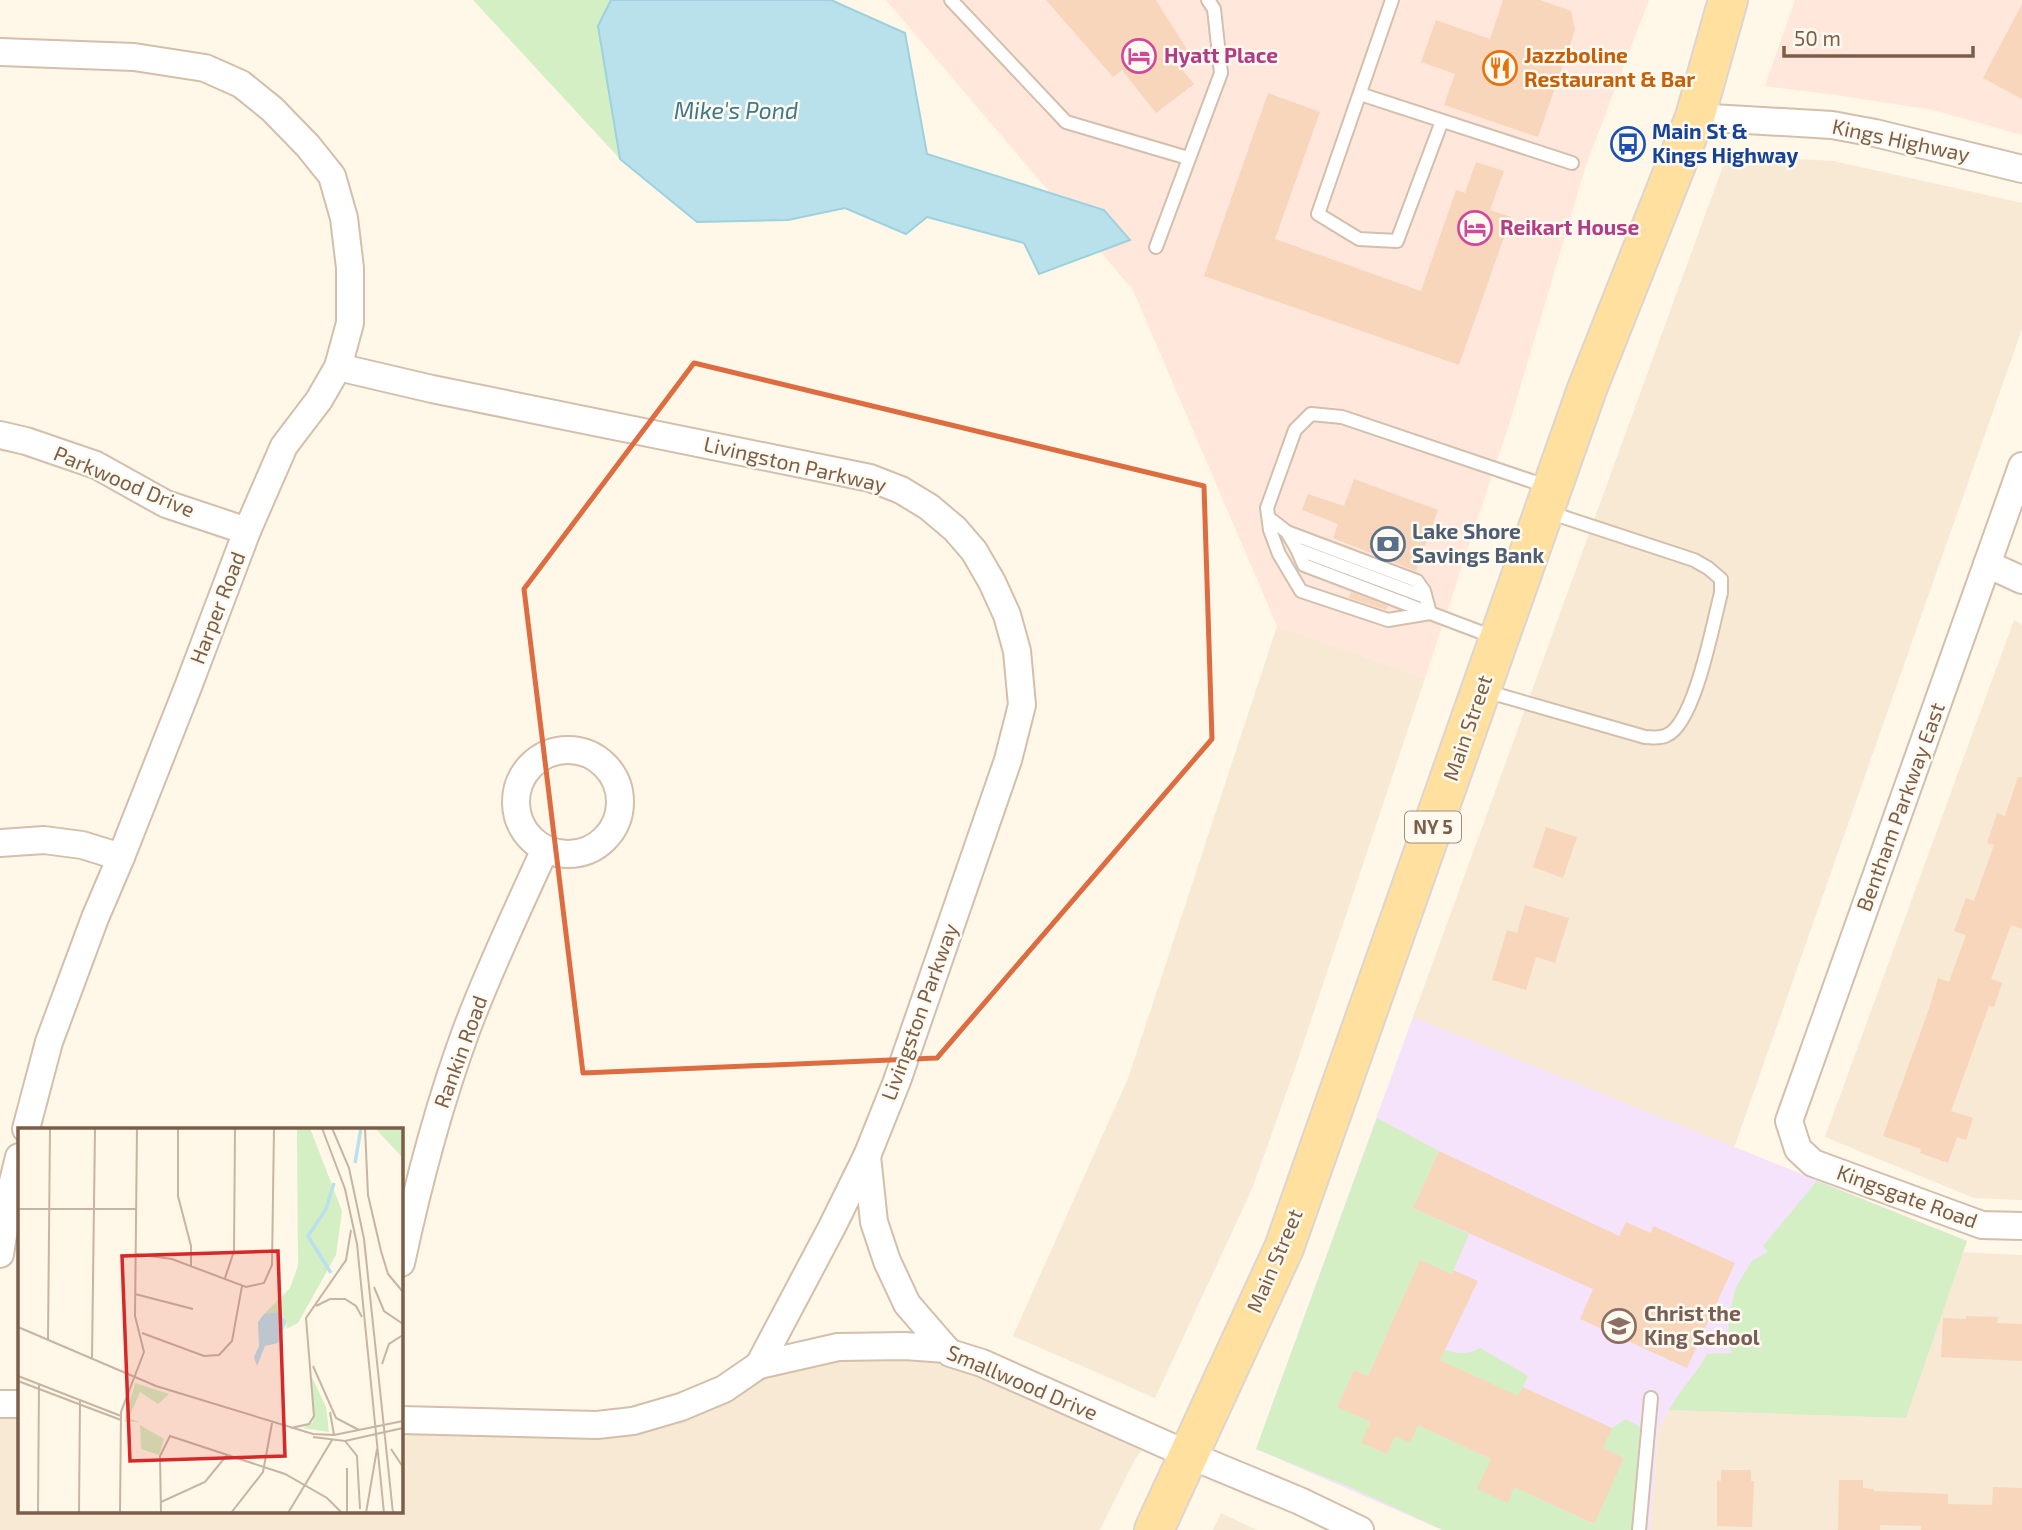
<svg xmlns="http://www.w3.org/2000/svg" width="2022" height="1530" font-family="'Exo 2',sans-serif">
<rect width="100%" height="100%" fill="#fff7e7"/>
<!-- residential -->
<g fill="#f7e9d4">
<path d="M1727,155L1833,161L2022,203V329L1734,1148L1413,1017Z"/>
<path d="M2014,620L2022,625V1200L1974,1198L1825,1137Z"/>
<path d="M1277,626L1425,678L1295,1068L1252,1189L1155,1398L1013,1336L1129,1076Z"/>
<path d="M1962,1252L2022,1255V1530H1650L1658,1429L1669,1410L1906,1418Z"/>
<path d="M905,1346L1150,1438L1134,1461L1100,1530H0V1404H19V1511H401V1420L597,1425L759,1365Z"/>
<path d="M1221,1513L1257,1530H1213Z"/>
</g>
<!-- commercial -->
<g fill="#ffe7db">
<path d="M886,0H1649L1586,165L1511,418L1425,678L1277,626L1133,290Z"/>
<path d="M1795,0H2022V135L1933,110L1836,95L1765,86Z"/>
</g>
<!-- education -->
<path fill="#f4e3fb" d="M1413,1017L1967,1241L1906,1418L1669,1410L1658,1429L1650,1530H1632L1637,1472L1630,1530H1442L1256,1449Z"/>
<!-- green -->
<g fill="#d3efc3">
<path d="M473,0H611L598,26L620,159Z"/>
<path d="M1377,1118L1439,1151L1413,1208L1469,1234L1452,1274L1420,1260L1368,1376L1354,1370L1337,1407L1371,1422L1362,1443L1387,1454L1395,1436L1418,1425L1491,1459L1478,1488L1507,1502L1514,1487L1593,1524L1624,1458L1603,1448L1612,1428L1626,1419L1640,1427L1632,1530H1443L1350,1487L1256,1449Z"/>
<path d="M1817,1181L1967,1241L1906,1418L1669,1410C1680,1390 1696,1374 1707,1354L1731,1353L1728,1319L1736,1287L1752,1261L1768,1252L1763,1246Z"/>
<path d="M1480,1348L1528,1376L1518,1397L1440,1360L1444,1350C1458,1354 1468,1355 1480,1348Z"/>
</g>
<!-- water -->
<path fill="#b9e1eb" stroke="#9dd1de" stroke-width="2" d="M611,0H831L905,33L927,154L1104,210L1130,240L1039,274L1024,243L927,217L906,234L845,208L788,220L697,222L620,159L598,26Z"/>
<!-- building -->
<g fill="#f7d6bb">
<path d="M1046,0H1156L1188,51L1176,62L1194,84L1156,113L1122,70L1113,77Z"/>
<path d="M1503,0H1540L1571,11L1575,30L1538,137L1444,105L1455,74L1421,62L1436,20L1490,39Z"/>
<path d="M2022,4V99L1983,78Z"/>
<path d="M1268,93L1320,112L1275,239L1421,291L1456,190L1465,193L1476,162L1504,171L1490,210L1511,217L1459,365L1204,276Z"/>
<path d="M1354,479L1438,510L1416,571L1333,538L1338,524L1302,510L1308,494L1344,506Z"/>
<path d="M1351,592L1388,606L1386,610L1349,598Z"/>
<path d="M2018,777H2022V929L2011,925L1991,979L2002,983L1994,1007L1989,1006L1951,1111L1973,1118L1966,1140L1957,1137L1948,1163L1920,1153L1921,1149L1883,1136L1929,1009L1938,978L1949,982L1966,935L1954,931L1966,898L1974,901L1994,845L1987,843L1997,813L2005,816Z"/>
<path d="M1546,827L1577,837L1563,878L1533,867Z"/>
<path d="M1525,905L1569,918L1555,963L1536,957L1526,990L1492,980L1507,930L1517,933Z"/>
<path d="M1439,1151L1619,1236L1626,1222L1651,1233L1653,1226L1735,1263L1687,1368L1580,1319L1593,1289L1413,1208Z"/>
<path d="M1420,1260L1452,1274L1453,1270L1478,1281L1440,1360L1518,1396L1523,1387L1612,1428L1603,1448L1624,1458L1594,1524L1514,1487L1508,1503L1477,1489L1491,1459L1418,1425L1410,1443L1395,1436L1387,1454L1361,1443L1371,1422L1337,1407L1354,1370L1368,1376Z"/>
<path d="M1966,1316L1998,1317L1997,1323L2022,1324V1361L1941,1357L1943,1318L1966,1319Z"/>
<path d="M1721,1470H1751V1481H1754L1752,1527L1717,1526V1480L1721,1481Z"/>
<path d="M1839,1480H1863V1488L1874,1489V1491L1948,1494V1504L1992,1505L1993,1487L2022,1488V1530H1921V1526L1880,1525V1530H1838Z"/>
</g>
<g fill="none" stroke-linecap="round" stroke-linejoin="round">
<!-- lane casing -->
<g stroke="#d3bfab" stroke-width="16">
<g id="lane">
<path d="M951,0L1066,122L1188,158"/>
<path d="M1392,0L1318,214L1359,239L1397,241L1442,121"/>
<path d="M1360,94L1572,163"/>
<path d="M1156,247L1221,73L1214,9L1208,0"/>
<path d="M1269,518L1287,532L1417,581L1424,591L1430,613"/>
<path d="M1287,532L1297,549L1425,597"/>
<path d="M1297,549L1304,565L1430,613"/>
<path d="M1496,638L1430,613L1388,620L1301,591L1279,554L1270,530L1267,508L1295,430L1311,414L1342,417L1549,487"/>
<path d="M1485,691L1645,737C1652,737 1660,739 1667,735C1695,723 1713,623 1721,593V579L1708,568L1694,560L1548,512"/>
<path d="M1639,1530L1651,1398"/>
</g>
</g>
<!-- street casing -->
<g stroke="#d3bfab" stroke-width="30">
<g id="street">
<path d="M0,52L134,57L205,68L241,84L272,109L308,146L332,176L344,218L350,268V323L338,367L319,400L284,446L247,531L188,687L121,857L95,918L49,1042L26,1129"/>
<path d="M1695,117L1832,125L1875,133L2022,169"/>
<path d="M338,367L432,389L870,478L901,490L929,507L955,529L974,551L992,582L1007,615L1017,651L1022,705L1008,760L897,1081L867,1156L832,1227L759,1365"/>
<path d="M0,435L26,441L96,465L166,504L247,531"/>
<path d="M2022,466L1789,1121L1798,1149L1813,1163L1982,1225L2022,1226"/>
<path d="M1987,564L2022,580"/>
<circle cx="568" cy="802" r="52"/>
<path d="M0,843L44,840L82,845L121,857"/>
<path d="M867,1156L874,1222L887,1261L907,1304L946,1349"/>
<path d="M0,1254L9,1198L19,1157"/>
<path d="M401,1263C418,1184 438,1107 466,1031C489,969 518,909 545,849"/>
<path d="M0,1404H19"/>
<path d="M401,1420L597,1425L633,1421L681,1407L724,1389L759,1365L838,1347L905,1346L946,1349L950,1353L982,1363L1189,1455L1300,1501L1360,1530"/>
</g>
</g>
<!-- primary casing -->
<g stroke="#ddd5cf" stroke-width="42">
<path id="primary" d="M1154,1530L1284,1248L1587,389L1695,117L1728,0"/>
</g>
<!-- lane -->
<use href="#lane" stroke="#fff" stroke-width="12"/>
<!-- street -->
<use href="#street" stroke="#fff" stroke-width="26"/>
<!-- primary -->
<use href="#primary" stroke="#ffe09e" stroke-width="38"/>
</g>
<!-- marked area -->
<path fill="none" stroke="#dd6d41" stroke-width="5" stroke-linejoin="round" d="M694,363L1204,486L1212,739L937,1058L583,1073L524,589Z"/>
<!-- icons -->
<defs>
<g id="hotel-ring" transform="scale(1.75)"><circle r="9.5" fill="#fffaf0" stroke="#d1479c" stroke-width="1.5"/><path d="M-6-4.5h1.5V1H6V5H4.5V3h-9V5H-6ZM-4 0a1.8 1.8 0 1 1 3.6 0ZM.5 0V-2.5h3Q6-2.5 6 0Z" fill="#d1479c"/></g>
<g id="restaurant-ring" transform="scale(1.75)"><circle r="9.5" fill="#fffaf0" stroke="#e8710a" stroke-width="1.5"/><path d="M-5-6h1v4h1v-4h1v4h1v-4h1v5L-1.5 .5V6h-2V.5L-5-1ZM5-6V6H3V1.5H1.5Q1.5-4 5-6Z" fill="#e8710a"/></g>
<g id="bus-ring" transform="scale(1.75)"><circle r="9.5" fill="#fffaf0" stroke="#1a4fb4" stroke-width="1.5"/><path d="M-5-6H5V4H4V6H2V4H-2V6H-4V4H-5ZM-3.5-4V0h7V-4ZM-3.5 1.2v1.5H-2V1.2ZM2 1.2v1.5H3.5V1.2Z" fill="#1a4fb4"/></g>
<g id="bank-ring" transform="scale(1.75)"><circle r="9.5" fill="#fffaf0" stroke="#5c6f8a" stroke-width="1.5"/><path d="M-6-4H6V4H-6ZM0-2.3a2.3 2.3 0 1 0 0 4.6a2.3 2.3 0 1 0 0-4.6Z" fill="#5c6f8a"/></g>
<g id="school-ring" transform="scale(1.75)"><circle r="9.5" fill="#fffaf0" stroke="#8d6e63" stroke-width="1.5"/><path d="M0-5L7-2L0 1L-7-2ZM-4 1L0 2.5L4 1V4Q0 6-4 4Z" fill="#8d6e63"/></g>
</defs>
<g fill-rule="evenodd">
<use href="#hotel-ring" x="1139" y="56"/>
<use href="#restaurant-ring" x="1500" y="68"/>
<use href="#bus-ring" x="1628" y="144"/>
<use href="#hotel-ring" x="1475" y="228"/>
<use href="#bank-ring" x="1388" y="544"/>
<use href="#school-ring" x="1619" y="1326"/>
</g>
<g text-anchor="middle" stroke-width="5" stroke-linejoin="round" paint-order="stroke">
<!-- shield labels -->
<rect fill="#fffaf0" stroke="#a38c7a" stroke-width="2" x="1405" y="811.5" width="56" height="31" rx="5"/>
<g font-size="19" font-weight="bold" fill="#7c5d47">
<text x="1433" y="834">NY 5</text>
</g>
<!-- hotel labels -->
<g font-size="21" font-weight="bold" fill="#b23c85" stroke="#fffaf0" text-anchor="start">
<text x="1164" y="63">Hyatt Place</text>
<text x="1500" y="235">Reikart House</text>
</g>
<!-- food labels -->
<g font-size="21" font-weight="bold" fill="#c56008" stroke="#fffaf0" text-anchor="start">
<text x="1524" y="63">Jazzboline<tspan x="1524" dy="24">Restaurant &amp; Bar</tspan></text>
</g>
<!-- transit labels -->
<g font-size="21" font-weight="bold" fill="#164399" stroke="#fffaf0" text-anchor="start">
<text x="1652" y="139">Main St &amp;<tspan x="1652" dy="24">Kings Highway</tspan></text>
</g>
<!-- street labels -->
<g font-size="21" fill="#7c5d47" stroke="#fffaf0">
<text transform="translate(1901 141) rotate(12)" y="7">Kings Highway</text>
<text transform="translate(795 465) rotate(13)" y="7">Livingston Parkway</text>
<text transform="translate(124 482) rotate(23)" y="7">Parkwood Drive</text>
<text transform="translate(218 608) rotate(-69)" y="7">Harper Road</text>
<text transform="translate(1468 728) rotate(-71)" y="7">Main Street</text>
<text transform="translate(1901 807) rotate(-70)" y="7">Bentham Parkway East</text>
<text transform="translate(920 1012) rotate(-70)" y="7">Livingston Parkway</text>
<text transform="translate(461 1052) rotate(-70)" y="7">Rankin Road</text>
<text transform="translate(1907 1197) rotate(20)" y="7">Kingsgate Road</text>
<text transform="translate(1275 1261) rotate(-67)" y="7">Main Street</text>
<text transform="translate(1022 1383) rotate(23)" y="7">Smallwood Drive</text>
</g>
<!-- service labels -->
<g font-size="21" font-weight="bold" fill="#4e5e75" stroke="#fffaf0" text-anchor="start">
<text x="1412" y="539">Lake Shore<tspan x="1412" dy="24">Savings Bank</tspan></text>
</g>
<!-- education labels -->
<g font-size="21" font-weight="bold" fill="#785e54" stroke="#fffaf0" text-anchor="start">
<text x="1644" y="1321">Christ the<tspan x="1644" dy="24">King School</tspan></text>
</g>
<!-- water labels -->
<g font-size="23" font-style="italic" fill="#3b7a8b" stroke="#fffaf0">
<text x="736" y="119">Mike's Pond</text>
</g>
</g>
<!-- overview -->
<g transform="translate(18 1128)">
<rect width="385" height="385" fill="#fff7e7"/>
<path d="M279,0H292L324,83L318,127L280,195L268,201L269,193L259,184L246,186L272,160L280,138ZM357,0H385V30ZM294,249L308,279L311,304L285,300L295,294ZM117,255L151,266L140,276L122,264L111,290L121,294H106ZM122,297L146,311L141,327L123,321Z" fill="#d3efc3"/>
<path d="M259,184L269,193L260,215L247,218L239,238L236,229L241,218L240,194L246,186Z" fill="#b9e1eb"/>
<path fill="none" stroke="#b9e1eb" stroke-width="3.5" d="M337,35L343,0M313,145L290,108L308,81L316,55"/>
<path fill="none" stroke="#c7b4a2" stroke-width="2" d="M160,0V68L173,118V138M304,0L327,61L339,116L366,385M314,0L331,40L346,111L375,385M347,0L350,67L363,123L370,146L385,164M0,81H118M117,126L154,131L228,159L246,155L254,137L256,0M207,150L216,123L217,0M356,159L366,183L385,196M117,166L175,181M298,178L312,171H327L338,178L344,189M0,199L138,258L295,306L316,307L385,293M124,205L186,228L201,227L214,213L224,158M30,212L32,0M74,231L77,0M364,236L371,216L385,207M295,238L318,290L341,302M0,248L103,288M0,253L103,292M312,284L316,307M273,300L291,296L296,288L288,190L328,132L333,102M295,309L327,313L385,300M327,313L339,328L342,381M373,321L385,339M329,340V385M143,374L187,354L209,327M20,385L21,257M61,385L62,272M102,385L103,284L126,224L117,188L119,0M143,385L142,328L152,308L267,346L309,370L323,384M213,385L245,344L254,295M270,385L314,312M348,385L359,321"/>
<path fill="#d62828" fill-opacity="0.15" stroke="#d62828" stroke-width="3.5" d="M260,123L267,328L112,333L104,128Z"/>
<rect width="385" height="385" fill="none" stroke="#7c5d47" stroke-width="3.5"/>
</g>
<!-- scale -->
<path d="M1784 46v10h189v-10" fill="none" stroke="#7c5d47" stroke-width="3.5"/>
<text x="1794" y="46" font-size="21" fill="#7c5d47" stroke="#fffaf0" stroke-width="5" paint-order="stroke">50 m</text>
</svg>
